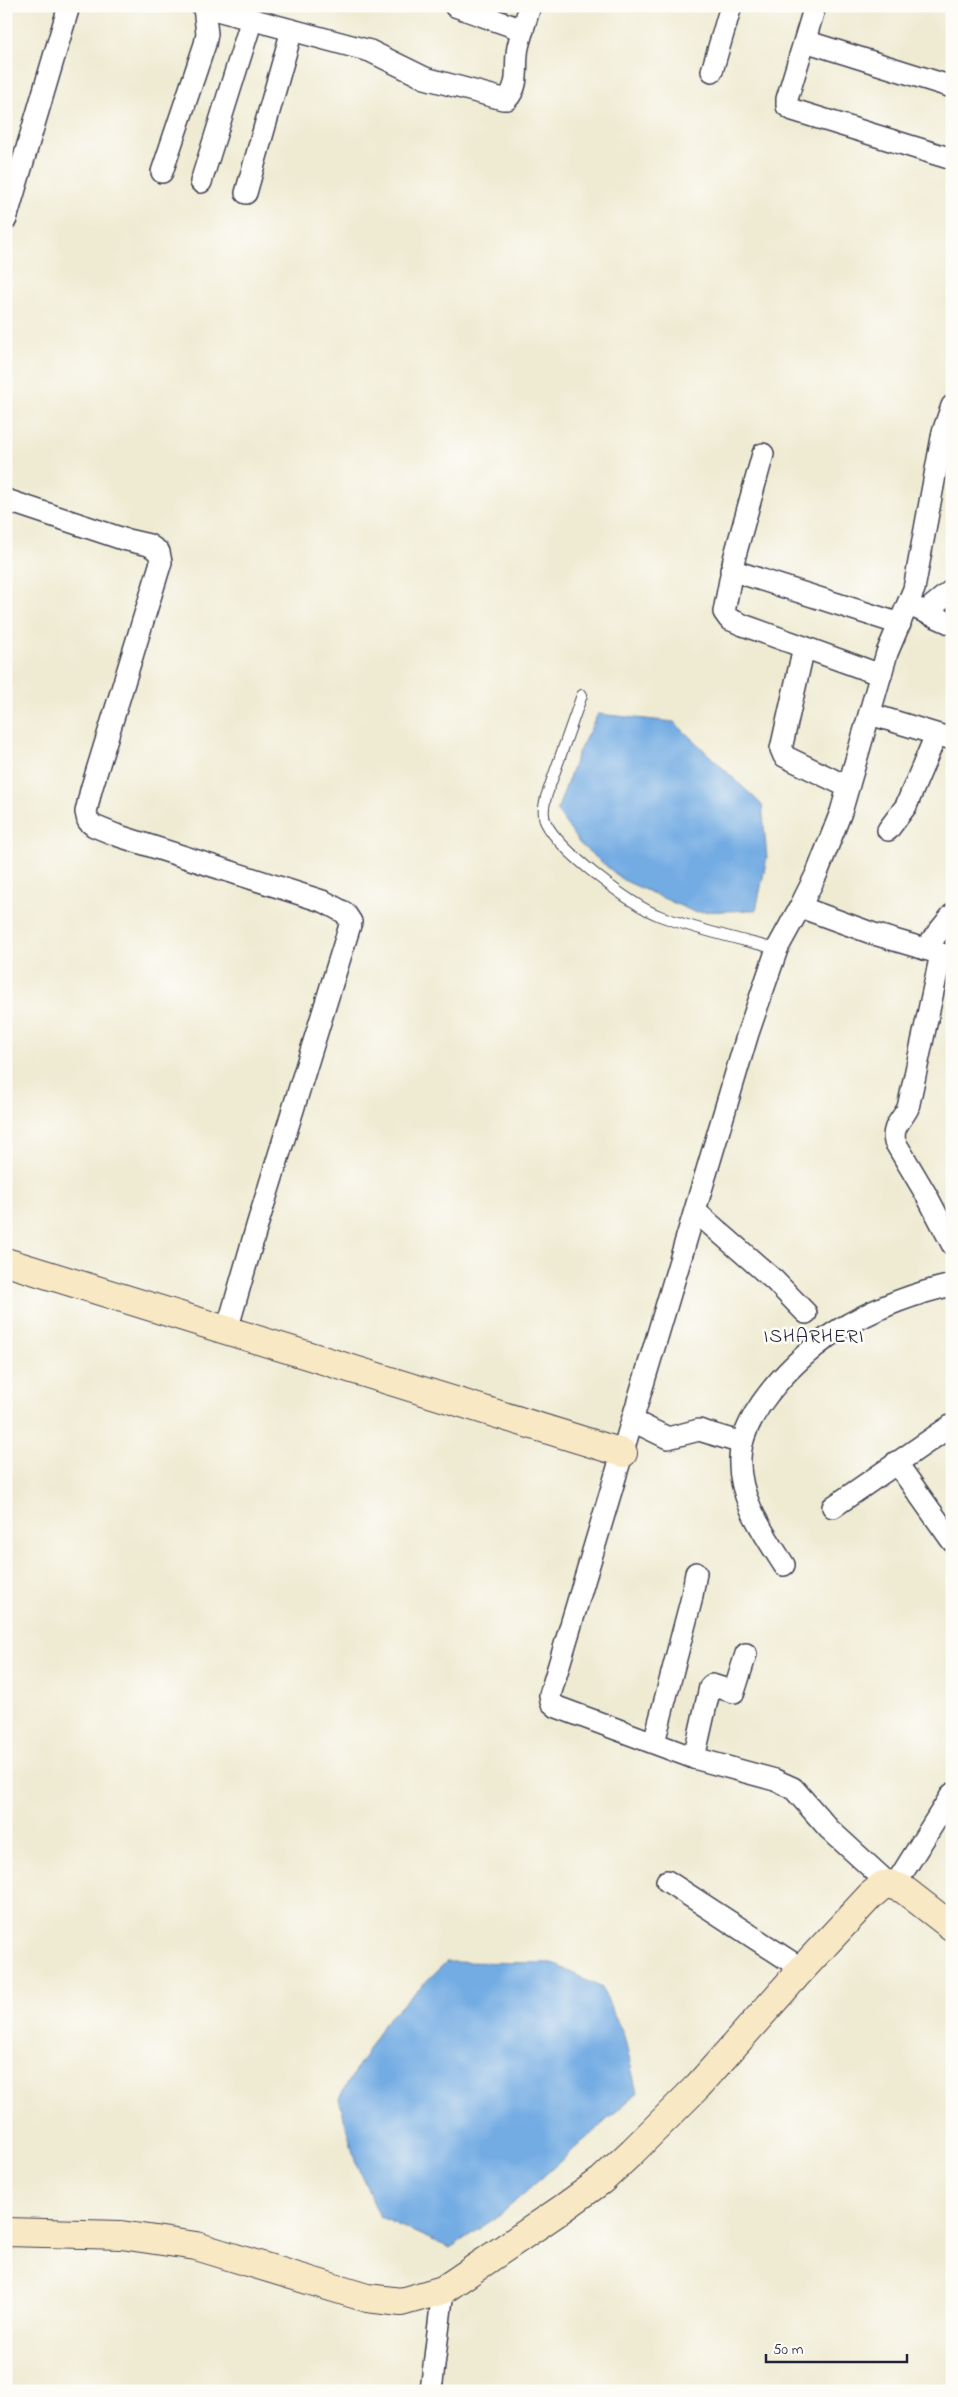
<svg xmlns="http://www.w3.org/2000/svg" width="958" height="2397" font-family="'Indie Flower',sans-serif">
<rect width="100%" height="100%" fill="#fdfcf7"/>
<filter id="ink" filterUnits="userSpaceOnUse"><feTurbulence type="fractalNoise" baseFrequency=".02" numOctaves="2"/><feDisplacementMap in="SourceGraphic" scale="10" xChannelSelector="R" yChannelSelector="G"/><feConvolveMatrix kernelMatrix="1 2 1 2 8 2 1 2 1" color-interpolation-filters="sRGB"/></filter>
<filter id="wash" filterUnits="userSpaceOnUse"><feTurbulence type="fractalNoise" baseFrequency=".0096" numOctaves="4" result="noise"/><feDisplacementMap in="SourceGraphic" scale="20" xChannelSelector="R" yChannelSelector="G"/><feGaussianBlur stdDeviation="1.12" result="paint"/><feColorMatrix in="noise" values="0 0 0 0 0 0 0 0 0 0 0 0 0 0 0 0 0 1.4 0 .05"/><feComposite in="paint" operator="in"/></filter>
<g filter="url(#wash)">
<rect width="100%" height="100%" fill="#efebd3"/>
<!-- water -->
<g fill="#73ace3" stroke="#4a678f">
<path d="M598,714L674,722L762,805L767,858L756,910L694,912L623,880L580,844L557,811L578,753Z"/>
<path d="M446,1962L552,1963L602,1988L624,2036L637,2093L500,2215L450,2248L380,2217L355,2161L339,2098L384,2023Z"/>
</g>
</g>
<g filter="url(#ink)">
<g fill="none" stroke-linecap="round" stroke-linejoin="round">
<!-- lane casing -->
<g stroke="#414052" stroke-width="12">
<path id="lane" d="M582,695L546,797C544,806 542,814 546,823C560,851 631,905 660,916C698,930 738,939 777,949"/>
</g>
<!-- street casing -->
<g stroke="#414052" stroke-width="24">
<g id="street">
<path d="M202,6L370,51L425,78L503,99H507C521,84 514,66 518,47C521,34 526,20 530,6"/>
<path d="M455,6L523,30"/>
<path d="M815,6L787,99V106L793,110L952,159"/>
<path d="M805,41L952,87"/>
<path d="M712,71L731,6"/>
<path d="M162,172L205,44L207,34L204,7"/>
<path d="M201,182L252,19"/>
<path d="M246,193L292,30"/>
<path d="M6,219L69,6"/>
<path d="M763,454L734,559L724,612L729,619L743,625L881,675"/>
<path d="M6,500L123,539L149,545L159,552L161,562L91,790L86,812L88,821L94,826L116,835L325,902L345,913L351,922L257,1226L227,1330"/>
<path d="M731,570L900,624"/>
<path d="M909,605L952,624"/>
<path d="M925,612L952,590"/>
<path d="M804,647L781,749L784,756L848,787"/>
<path d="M870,714L952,739"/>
<path d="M888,830L906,806L936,735"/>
<path d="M800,907L817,873L841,812L887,653L914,589L943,432L952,406"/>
<path d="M925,949L952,915"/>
<path d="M941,954L908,1108C902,1120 891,1127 895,1142L927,1196L952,1244"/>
<path d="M695,1211L774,1280L806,1313"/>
<path d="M633,1421L668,1438L699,1430L742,1443"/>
<path d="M896,1462L952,1541"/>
<path d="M833,1507L952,1425"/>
<path d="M784,1565C763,1532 738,1498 740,1458C742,1408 807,1346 849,1324C881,1306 916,1293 952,1285"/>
<path d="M654,1742L691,1601L696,1573"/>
<path d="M694,1758L710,1687L712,1685L734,1692L746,1654"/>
<path d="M667,1881L802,1969"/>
<path d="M889,1884L829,1829L793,1788L775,1780L694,1758L557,1707L551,1702L550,1695L748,1033L777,949L800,907L874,934L952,957"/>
<path d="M895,1885L952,1794"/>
<path d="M431,2391L443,2290"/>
</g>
</g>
<!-- secondary casing -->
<g stroke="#414052" stroke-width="30">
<g id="secondary">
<path d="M6,1262L623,1453"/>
<path d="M6,2232L121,2235L196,2246L367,2298L401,2302L443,2290L562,2209L602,2180L633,2151L698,2086L802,1969L870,1896L883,1885L889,1884L903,1889L952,1927"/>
</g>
</g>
<!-- lane -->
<use href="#lane" stroke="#fff" stroke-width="10"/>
<!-- street -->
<use href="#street" stroke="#fff" stroke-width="21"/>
<!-- secondary -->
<use href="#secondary" stroke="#f8e8c3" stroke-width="28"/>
</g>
</g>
<g text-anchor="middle" stroke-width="5" stroke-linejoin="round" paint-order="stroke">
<!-- quarter labels -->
<g font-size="20" letter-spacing="1" fill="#22223b" stroke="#fdfcf7">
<text x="814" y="1342">ISHARHERI</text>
</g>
</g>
<!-- margin -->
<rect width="958" height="2397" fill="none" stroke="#fdfcf7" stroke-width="25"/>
<!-- scale -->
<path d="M766 2354v8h141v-8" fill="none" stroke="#22223b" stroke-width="2.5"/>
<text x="773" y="2354" font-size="15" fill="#22223b" stroke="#fdfcf7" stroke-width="4" paint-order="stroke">50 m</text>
</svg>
